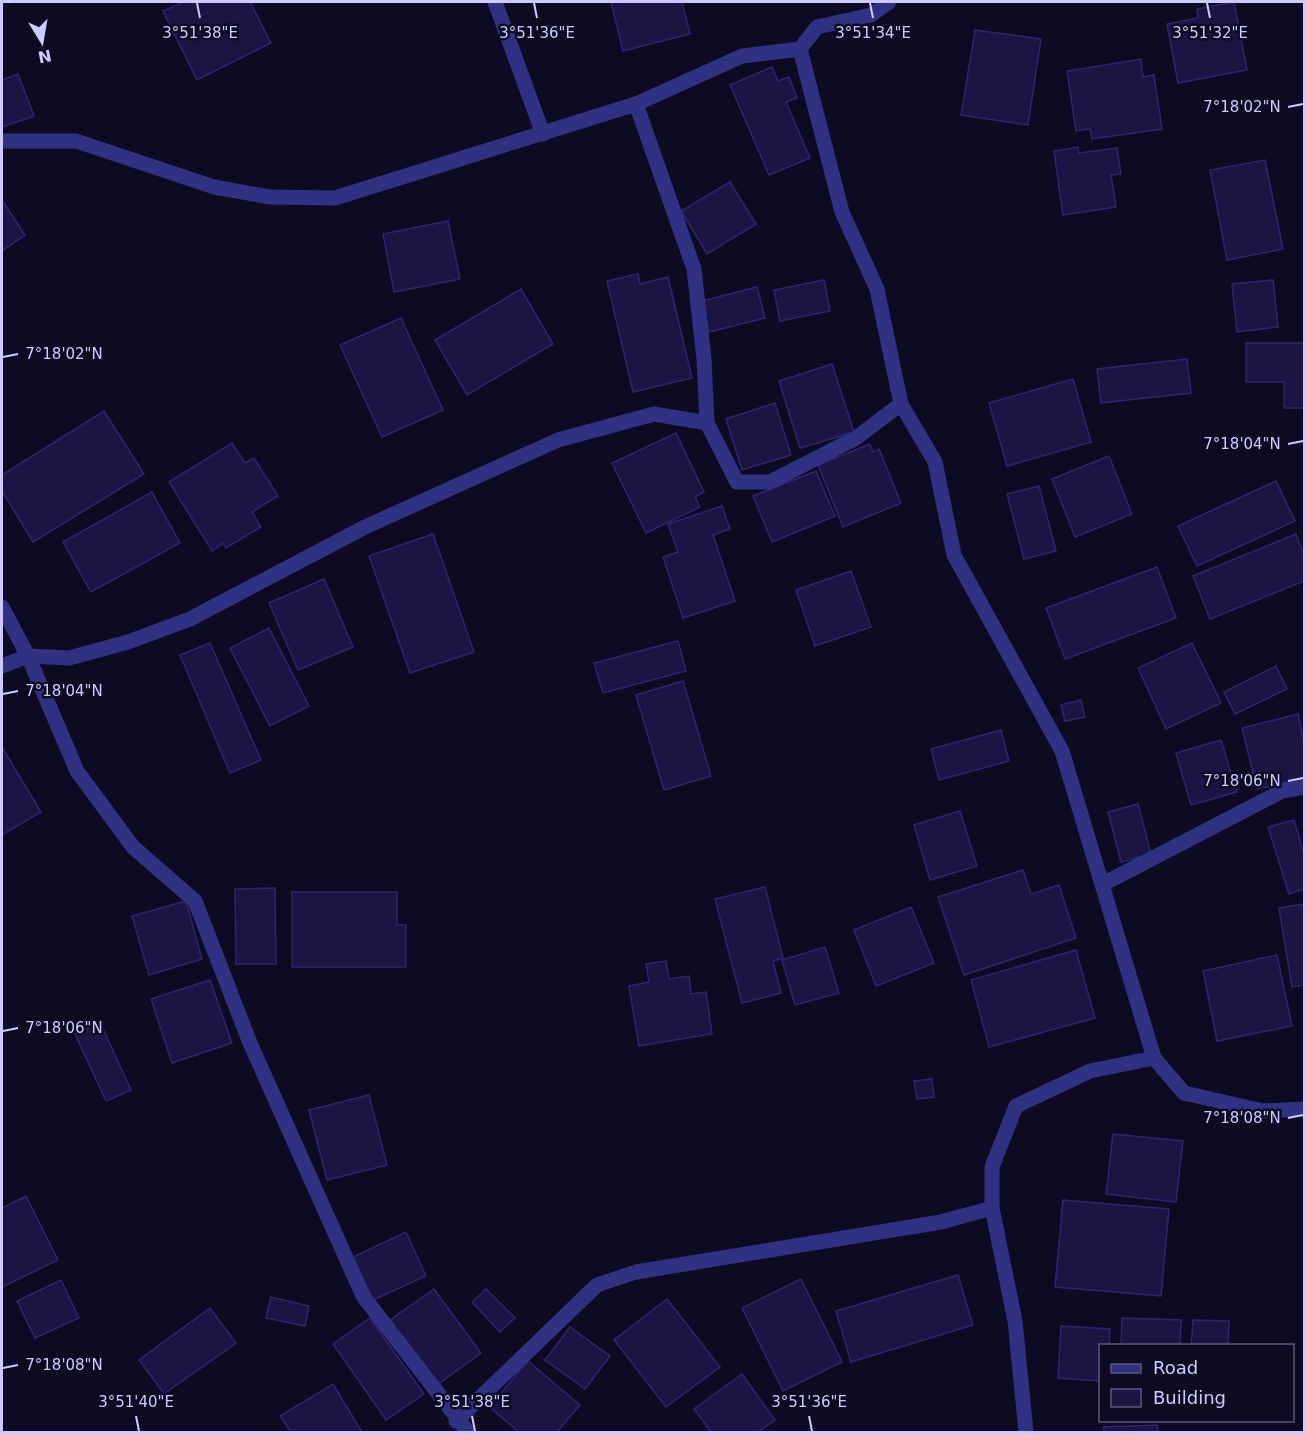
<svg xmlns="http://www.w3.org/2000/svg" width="1306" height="1434" font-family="'DejaVu Sans',sans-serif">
<rect width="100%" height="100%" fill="#0d0b21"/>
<!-- building -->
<g fill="#1c1543" stroke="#302472" stroke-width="1.5">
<path d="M183,2H250L271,43L197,80L163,11Z"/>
<path d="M611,2H682L690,34L623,51Z"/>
<path d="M1234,2L1247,70L1178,83L1167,24L1198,18L1197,9Z"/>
<path d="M975,30L1041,39L1028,125L961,115Z"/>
<path d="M1141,59L1143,77L1154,75L1162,129L1092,139L1090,129L1076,131L1067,71Z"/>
<path d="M772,67L778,81L789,77L797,98L786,102L810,158L769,175L730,85Z"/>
<path d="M18,74L34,116L2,127V80Z"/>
<path d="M1078,147L1079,153L1117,148L1121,174L1111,175L1116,207L1063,215L1054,151Z"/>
<path d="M1265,160L1283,249L1227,260L1210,170Z"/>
<path d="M730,182L756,224L707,254L681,211Z"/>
<path d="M2,200L25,235L2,251Z"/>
<path d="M448,221L460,279L394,292L383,234Z"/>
<path d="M638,274L640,284L668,277L692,378L633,392L607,281Z"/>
<path d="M824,280L830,311L780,321L774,290Z"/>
<path d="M1273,280L1278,327L1237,332L1232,284Z"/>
<path d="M757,287L765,318L709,332L702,301Z"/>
<path d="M521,289L553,344L467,395L435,340Z"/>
<path d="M401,318L443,410L382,437L340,345Z"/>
<path d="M1246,343H1304V408H1284V382H1246Z"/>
<path d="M1187,359L1191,393L1101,403L1097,369Z"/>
<path d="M832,364L854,432L800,448L779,381Z"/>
<path d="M1073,379L1091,442L1007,466L989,403Z"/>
<path d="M775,403L791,455L742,470L726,419Z"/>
<path d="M104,411L144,474L33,542L2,491V475Z"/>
<path d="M676,433L704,492L695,497L700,507L646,533L612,463Z"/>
<path d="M232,443L245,463L254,458L278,496L252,512L261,527L226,548L223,543L212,551L169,482Z"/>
<path d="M870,444L873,452L879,449L901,503L843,527L818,465Z"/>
<path d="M1109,456L1132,514L1075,537L1052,479Z"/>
<path d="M816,471L835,516L772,542L753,496Z"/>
<path d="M1276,481L1295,521L1197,566L1178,526Z"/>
<path d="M1039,486L1056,551L1024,559L1007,494Z"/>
<path d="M152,492L180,543L91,592L63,542Z"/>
<path d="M722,506L730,529L713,535L735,601L683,618L663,557L678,552L668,524Z"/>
<path d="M433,534L474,652L410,673L369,556Z"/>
<path d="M1296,534L1304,555V581L1210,619L1193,576Z"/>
<path d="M1157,567L1176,618L1065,659L1046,608Z"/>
<path d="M851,571L871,627L815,646L796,590Z"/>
<path d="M324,579L353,647L298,670L269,603Z"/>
<path d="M269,628L309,706L270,726L230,648Z"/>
<path d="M678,641L686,671L603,693L594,663Z"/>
<path d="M210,643L261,760L230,773L180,655Z"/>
<path d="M1192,643L1221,703L1166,729L1138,668Z"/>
<path d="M1276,666L1287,689L1235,714L1224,692Z"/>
<path d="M683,681L711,776L664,790L636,695Z"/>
<path d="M1081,700L1085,717L1065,721L1061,705Z"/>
<path d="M1298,714L1304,741V778L1257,789L1242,728Z"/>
<path d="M1001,730L1009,761L939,780L931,749Z"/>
<path d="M1221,740L1237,792L1191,805L1176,753Z"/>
<path d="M2,747L41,812L2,835Z"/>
<path d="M1138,804L1151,854L1121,862L1108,812Z"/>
<path d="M960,811L977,866L930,880L914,825Z"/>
<path d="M1294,820L1304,854V889L1289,894L1268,827Z"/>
<path d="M1023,870L1031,894L1059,885L1076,938L964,975L938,897Z"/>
<path d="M765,887L783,958L773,961L781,993L742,1003L715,899Z"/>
<path d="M275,888L276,964H236L235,889Z"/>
<path d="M292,892H397V925H406V967H292Z"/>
<path d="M186,901L202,959L149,975L132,916Z"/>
<path d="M1304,904V985L1292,987L1279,908Z"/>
<path d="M911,907L934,963L876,986L854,930Z"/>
<path d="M825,947L839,993L795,1005L782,960Z"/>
<path d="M1076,950L1095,1018L989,1047L971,980Z"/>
<path d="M1277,955L1292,1026L1217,1041L1203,971Z"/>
<path d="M666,961L669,979L689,976L691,994L706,992L712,1034L639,1046L629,986L649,982L646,964Z"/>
<path d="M210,980L232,1043L172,1063L151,999Z"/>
<path d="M100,1022L131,1090L106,1101L75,1034Z"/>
<path d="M932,1079L934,1097L917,1099L914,1081Z"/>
<path d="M369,1095L387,1165L327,1180L309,1110Z"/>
<path d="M1113,1134L1183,1141L1176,1202L1106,1194Z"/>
<path d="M26,1196L58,1260L2,1287V1208Z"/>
<path d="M1063,1200L1169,1209L1161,1296L1055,1287Z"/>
<path d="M406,1232L426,1276L373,1300L353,1257Z"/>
<path d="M958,1275L973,1325L851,1362L836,1311Z"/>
<path d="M801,1279L842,1362L783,1391L742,1308Z"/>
<path d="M61,1280L79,1318L35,1338L17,1301Z"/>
<path d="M434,1289L481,1353L437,1385L390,1320Z"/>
<path d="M486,1289L515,1318L500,1332L472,1302Z"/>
<path d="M271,1297L309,1306L305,1326L266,1318Z"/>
<path d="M667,1299L720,1367L666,1407L614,1340Z"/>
<path d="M210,1308L236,1343L164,1394L139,1360Z"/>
<path d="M370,1318L424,1394L386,1420L333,1344Z"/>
<path d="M1122,1318L1181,1320L1180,1346H1121Z"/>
<path d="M1193,1320L1229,1321L1228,1346H1191Z"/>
<path d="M1061,1326L1110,1329L1109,1346H1100V1381L1058,1378Z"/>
<path d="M570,1327L610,1356L585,1389L545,1360Z"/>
<path d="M528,1361L580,1405L557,1432H519L489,1407Z"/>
<path d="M742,1374L775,1420L758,1432H711L694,1409Z"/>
<path d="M333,1384L362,1432H291L280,1416Z"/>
<path d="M1157,1425L1158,1432H1104V1427Z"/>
</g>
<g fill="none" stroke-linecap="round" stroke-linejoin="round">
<!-- minor -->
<g stroke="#313184" stroke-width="15">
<path d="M495,2L543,134"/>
<path d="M800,49L842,212L877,289L901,404L935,462L954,555L1062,751L1154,1058L1184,1093L1263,1111L1304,1109"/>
<path d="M636,104L694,269L704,359L707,423L737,482H770L856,438L901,404"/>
<path d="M2,141H76L214,187L270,197L335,198L636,104L742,56L800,49L817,27L871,15L889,2"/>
<path d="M2,607L28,656L77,771L133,847L195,901L250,1043L363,1296L468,1432"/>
<path d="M2,666L28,656L69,658L128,642L190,619L365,527L558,440L654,414L707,423"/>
<path d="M1103,884L1282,791L1304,787"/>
<path d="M992,1208L1015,1321L1026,1432"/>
<path d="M456,1421L597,1285L636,1272L941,1222L992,1208V1167L1016,1106L1090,1071L1154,1058"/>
</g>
</g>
<!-- ticks -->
<path fill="none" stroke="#cecaff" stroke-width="2" d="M197,3L200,18M534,3L537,18M870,3L873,18M1207,3L1210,18M1288,107L1303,104M3,357L18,354M1288,444L1303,441M3,694L18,691M1288,781L1303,778M3,1031L18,1028M1288,1118L1303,1115M3,1368L18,1365M136,1416L139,1431M472,1416L475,1431M809,1416L812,1431"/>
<g font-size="15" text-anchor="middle" fill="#cecaff" stroke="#0d0b21" stroke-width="5" stroke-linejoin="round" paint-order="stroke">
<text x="200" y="38">3°51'38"E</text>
<text x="537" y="38">3°51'36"E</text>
<text x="873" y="38">3°51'34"E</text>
<text x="1210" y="38">3°51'32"E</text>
<text x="1242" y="112">7°18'02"N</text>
<text x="64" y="359">7°18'02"N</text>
<text x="1242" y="449">7°18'04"N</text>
<text x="64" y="696">7°18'04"N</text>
<text x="1242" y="786">7°18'06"N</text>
<text x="64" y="1033">7°18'06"N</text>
<text x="1242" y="1123">7°18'08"N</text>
<text x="64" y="1370">7°18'08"N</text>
<text x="136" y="1407">3°51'40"E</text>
<text x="472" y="1407">3°51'38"E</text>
<text x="809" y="1407">3°51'36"E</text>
</g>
<!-- border -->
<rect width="1306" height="1434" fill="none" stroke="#cecaff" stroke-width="6"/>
<!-- legend -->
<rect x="1099" y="1344" width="195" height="78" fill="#0d0b21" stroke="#5a577a" stroke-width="1.5"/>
<rect x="1111" y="1364" width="30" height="9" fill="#313184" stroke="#5a577a" stroke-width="1.5"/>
<text x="1153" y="1374" font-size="18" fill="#cecaff">Road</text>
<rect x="1111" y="1389" width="30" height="18" fill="#1c1543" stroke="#5a577a" stroke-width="1.5"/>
<text x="1153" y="1404" font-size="18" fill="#cecaff">Building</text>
<!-- north arrow -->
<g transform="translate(42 42) rotate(169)" stroke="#0d0b21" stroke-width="4.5" paint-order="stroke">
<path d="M0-4.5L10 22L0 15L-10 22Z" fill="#cecaff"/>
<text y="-9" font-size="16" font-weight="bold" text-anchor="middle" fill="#cecaff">N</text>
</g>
</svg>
